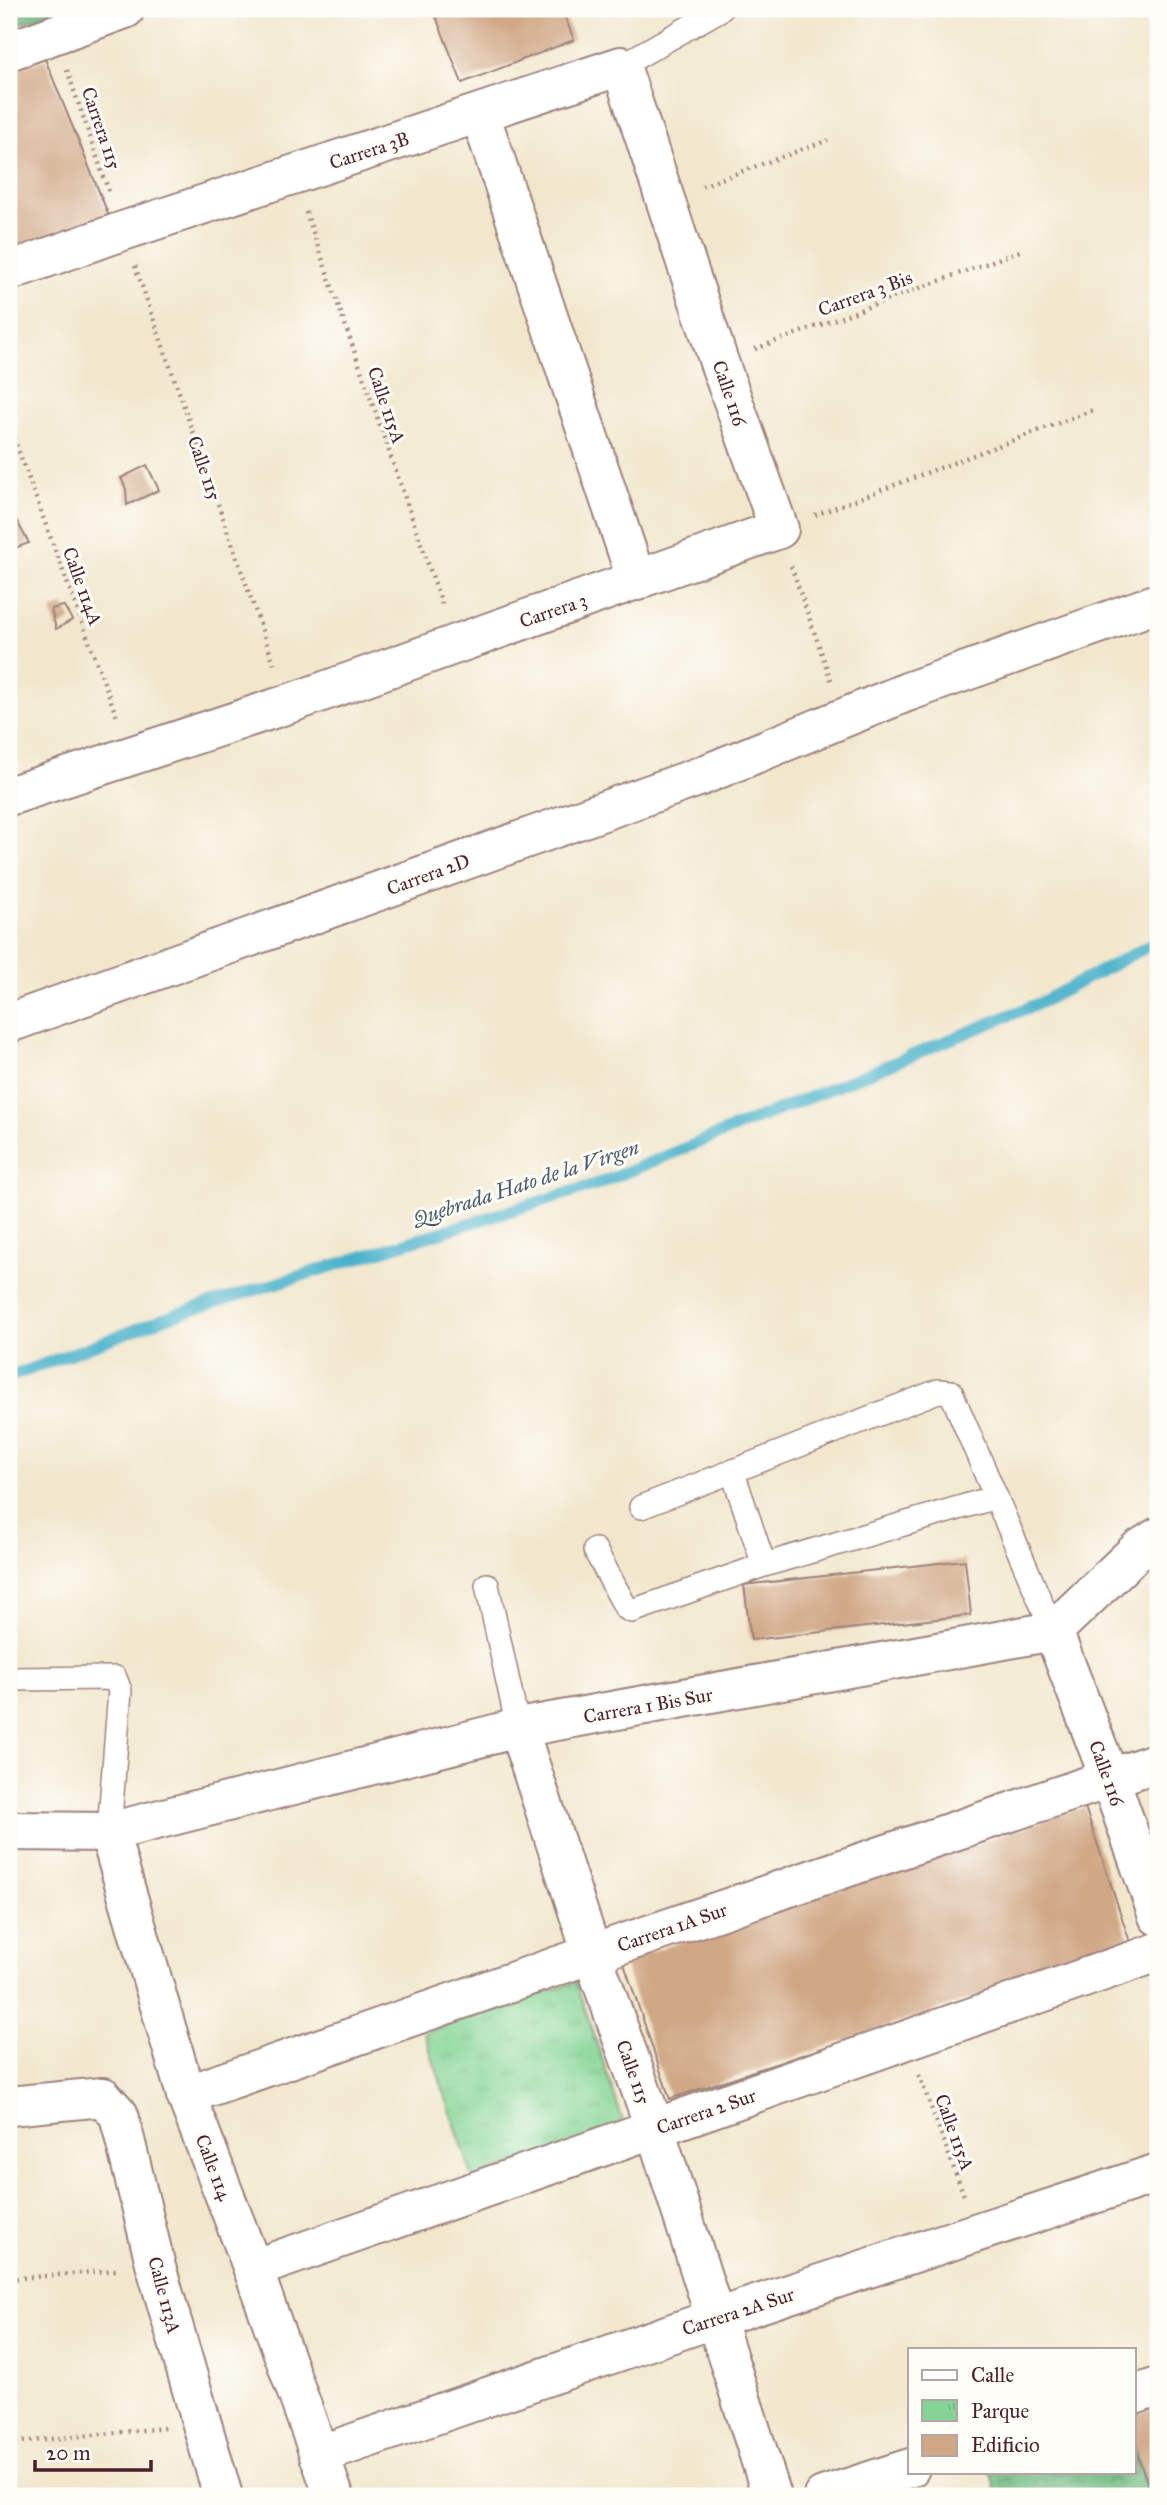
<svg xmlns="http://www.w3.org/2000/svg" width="1167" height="2505" font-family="'IM FELL Great Primer',serif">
<defs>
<pattern id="forest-crowns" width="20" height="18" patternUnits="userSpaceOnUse" patternTransform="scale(1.75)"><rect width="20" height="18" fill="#6bb67e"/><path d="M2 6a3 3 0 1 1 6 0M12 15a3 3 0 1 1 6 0" fill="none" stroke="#5a9367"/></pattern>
<pattern id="park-tufts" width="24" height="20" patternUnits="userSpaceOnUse" patternTransform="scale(1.75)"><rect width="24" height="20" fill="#84d595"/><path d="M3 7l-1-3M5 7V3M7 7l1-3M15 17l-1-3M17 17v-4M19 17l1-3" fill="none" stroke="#74b681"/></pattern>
</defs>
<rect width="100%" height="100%" fill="#fdfcf7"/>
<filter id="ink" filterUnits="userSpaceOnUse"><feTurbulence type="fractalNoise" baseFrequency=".0143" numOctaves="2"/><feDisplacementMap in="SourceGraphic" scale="14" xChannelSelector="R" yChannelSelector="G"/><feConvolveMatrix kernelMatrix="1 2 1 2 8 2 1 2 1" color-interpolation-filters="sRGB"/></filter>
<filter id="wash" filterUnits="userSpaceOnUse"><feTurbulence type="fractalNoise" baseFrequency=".00686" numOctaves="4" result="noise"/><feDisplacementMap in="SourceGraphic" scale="28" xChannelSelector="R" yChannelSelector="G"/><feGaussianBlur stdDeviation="1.57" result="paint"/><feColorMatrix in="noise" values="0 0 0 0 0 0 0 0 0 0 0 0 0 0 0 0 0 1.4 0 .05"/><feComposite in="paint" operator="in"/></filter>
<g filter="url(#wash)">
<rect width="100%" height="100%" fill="#f2e7cd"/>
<!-- forest -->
<g fill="url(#forest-crowns)" stroke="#5a6a54" stroke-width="2">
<path d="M9,9H62L9,28Z"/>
<path d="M1134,2445L1152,2496H998L990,2472H1134Z"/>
</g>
<!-- park -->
<path fill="url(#park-tufts)" stroke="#677a60" stroke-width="2" d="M576,1982L625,2127L473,2178L424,2033Z"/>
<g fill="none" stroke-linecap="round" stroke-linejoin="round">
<!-- stream -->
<path stroke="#4bb2ca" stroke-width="12" d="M9,1377L174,1315L600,1183L1042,1002L1158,941"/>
</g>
<g id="blocks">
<!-- building -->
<g fill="#d0a886">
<path d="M433,9H562L574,40L462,83Z"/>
<path d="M45,59L111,221L9,256V72Z"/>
<path d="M147,465L159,490L127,505L126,489L121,478Z"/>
<path d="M9,516H14L29,543L9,550Z"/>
<path d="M64,606L72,620L56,629L51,609Z"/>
<path d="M965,1560L971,1615L751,1640L744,1585Z"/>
<path d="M1085,1807L1131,1945L670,2099L623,1961Z"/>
<path d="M1158,2407V2496H1152L1134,2445V2415Z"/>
</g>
</g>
</g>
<g filter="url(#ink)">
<use href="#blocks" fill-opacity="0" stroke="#9e837c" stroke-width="2"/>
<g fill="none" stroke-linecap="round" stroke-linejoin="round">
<!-- lane casing -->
<g stroke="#9e837c" stroke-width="26">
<g id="lane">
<path d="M621,66L721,9"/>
<path d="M733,1473L764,1565L996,1497"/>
<path d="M641,1507L938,1391L951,1392L1053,1631"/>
<path d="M595,1550L626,1608L632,1611L764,1565"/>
<path d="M487,1585L518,1728"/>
<path d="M9,1679L115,1678L120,1691L109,1832"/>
</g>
</g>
<!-- street casing -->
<g stroke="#9e837c" stroke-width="42">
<g id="street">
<path d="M9,51L125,9"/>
<path d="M480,114L637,581"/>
<path d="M9,271L123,231L621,66L719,362L779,529L288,704L9,796"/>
<path d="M9,1023L701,776L907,692L1158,603"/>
<path d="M1053,1631L1110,1779L1158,1916"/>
<path d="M518,1728L592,1954L655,2129L772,2496"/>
<path d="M9,1831L109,1832L518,1728L1053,1631L1139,1549L1158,1537"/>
<path d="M109,1832L186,2095L253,2269L334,2496"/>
<path d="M186,2095L592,1954L1158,1762"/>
<path d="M9,2106L103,2097L119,2115L156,2267L223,2496"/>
<path d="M253,2269L1158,1952"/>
<path d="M1134,2395L1158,2387"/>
<path d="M319,2455L716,2318L1158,2173"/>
<path d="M823,2496L910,2468"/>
</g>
</g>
<!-- path -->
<g stroke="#9e837c" stroke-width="4.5" stroke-dasharray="2 5" stroke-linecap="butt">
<path d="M67,70L110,195"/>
<path d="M702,186L828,140"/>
<path d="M306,212L443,607"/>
<path d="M135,266L275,667"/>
<path d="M755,349L1020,251"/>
<path d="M9,425L118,720"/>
<path d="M815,515L1093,410"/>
<path d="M791,566L831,680"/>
<path d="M919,2075L965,2198"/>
<path d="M9,2279L117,2270"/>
<path d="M9,2443L165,2428"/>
</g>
<!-- lane -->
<use href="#lane" stroke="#fff" stroke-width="23"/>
<!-- street -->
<use href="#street" stroke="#fff" stroke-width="38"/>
</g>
</g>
<g text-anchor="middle" stroke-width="6" stroke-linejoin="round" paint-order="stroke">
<!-- street labels -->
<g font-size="19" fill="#4a1f2b" stroke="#fdfcf7">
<text transform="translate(102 128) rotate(71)" y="7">Carrera 115</text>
<text transform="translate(369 150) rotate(-18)" y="7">Carrera 3B</text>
<text transform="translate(865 293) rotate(-20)" y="7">Carrera 3 Bis</text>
<text transform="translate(730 393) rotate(71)" y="7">Calle 116</text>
<text transform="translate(387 405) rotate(71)" y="7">Calle 115A</text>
<text transform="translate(205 468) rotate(71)" y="7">Calle 115</text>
<text transform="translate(83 586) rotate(70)" y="7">Calle 114A</text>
<text transform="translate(553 610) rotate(-19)" y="7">Carrera 3</text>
<text transform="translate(428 874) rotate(-20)" y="7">Carrera 2D</text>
<text transform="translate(648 1705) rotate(-10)" y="7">Carrera 1 Bis Sur</text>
<text transform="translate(1107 1773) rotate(70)" y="7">Calle 116</text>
<text transform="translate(672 1927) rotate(-19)" y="7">Carrera 1A Sur</text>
<text transform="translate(634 2072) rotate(70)" y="7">Calle 115</text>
<text transform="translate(706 2111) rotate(-19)" y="7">Carrera 2 Sur</text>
<text transform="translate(955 2132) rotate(70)" y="7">Calle 115A</text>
<text transform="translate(214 2167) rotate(69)" y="7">Calle 114</text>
<text transform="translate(165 2295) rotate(75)" y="7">Calle 113A</text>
<text transform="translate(738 2311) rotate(-18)" y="7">Carrera 2A Sur</text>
</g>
<!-- water labels -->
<g font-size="21" font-style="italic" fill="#4a5a6b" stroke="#fdfcf7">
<text transform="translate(526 1183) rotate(-18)" y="7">Quebrada Hato de la Virgen</text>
</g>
</g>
<!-- margin -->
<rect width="1167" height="2505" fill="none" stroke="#fdfcf7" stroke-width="35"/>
<!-- legend -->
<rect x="908" y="2348" width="228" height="126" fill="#fdfcf7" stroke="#b5a4a5" stroke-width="2"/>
<rect x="922" y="2370" width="35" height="10" fill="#ffffff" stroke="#b5a4a5" stroke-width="2"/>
<text x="971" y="2382" font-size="21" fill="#4a1f2b">Calle</text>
<rect x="922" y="2400" width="35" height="21" fill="url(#park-tufts)" stroke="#b5a4a5" stroke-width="2"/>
<text x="971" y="2418" font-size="21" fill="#4a1f2b">Parque</text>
<rect x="922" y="2435" width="35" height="21" fill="#d0a886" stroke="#b5a4a5" stroke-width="2"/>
<text x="971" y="2452" font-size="21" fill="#4a1f2b">Edificio</text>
<!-- scale -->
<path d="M35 2460v10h116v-10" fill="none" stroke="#4a1f2b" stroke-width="3.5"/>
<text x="46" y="2460" font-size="21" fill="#4a1f2b" stroke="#fdfcf7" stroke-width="5" paint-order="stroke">20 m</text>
</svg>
